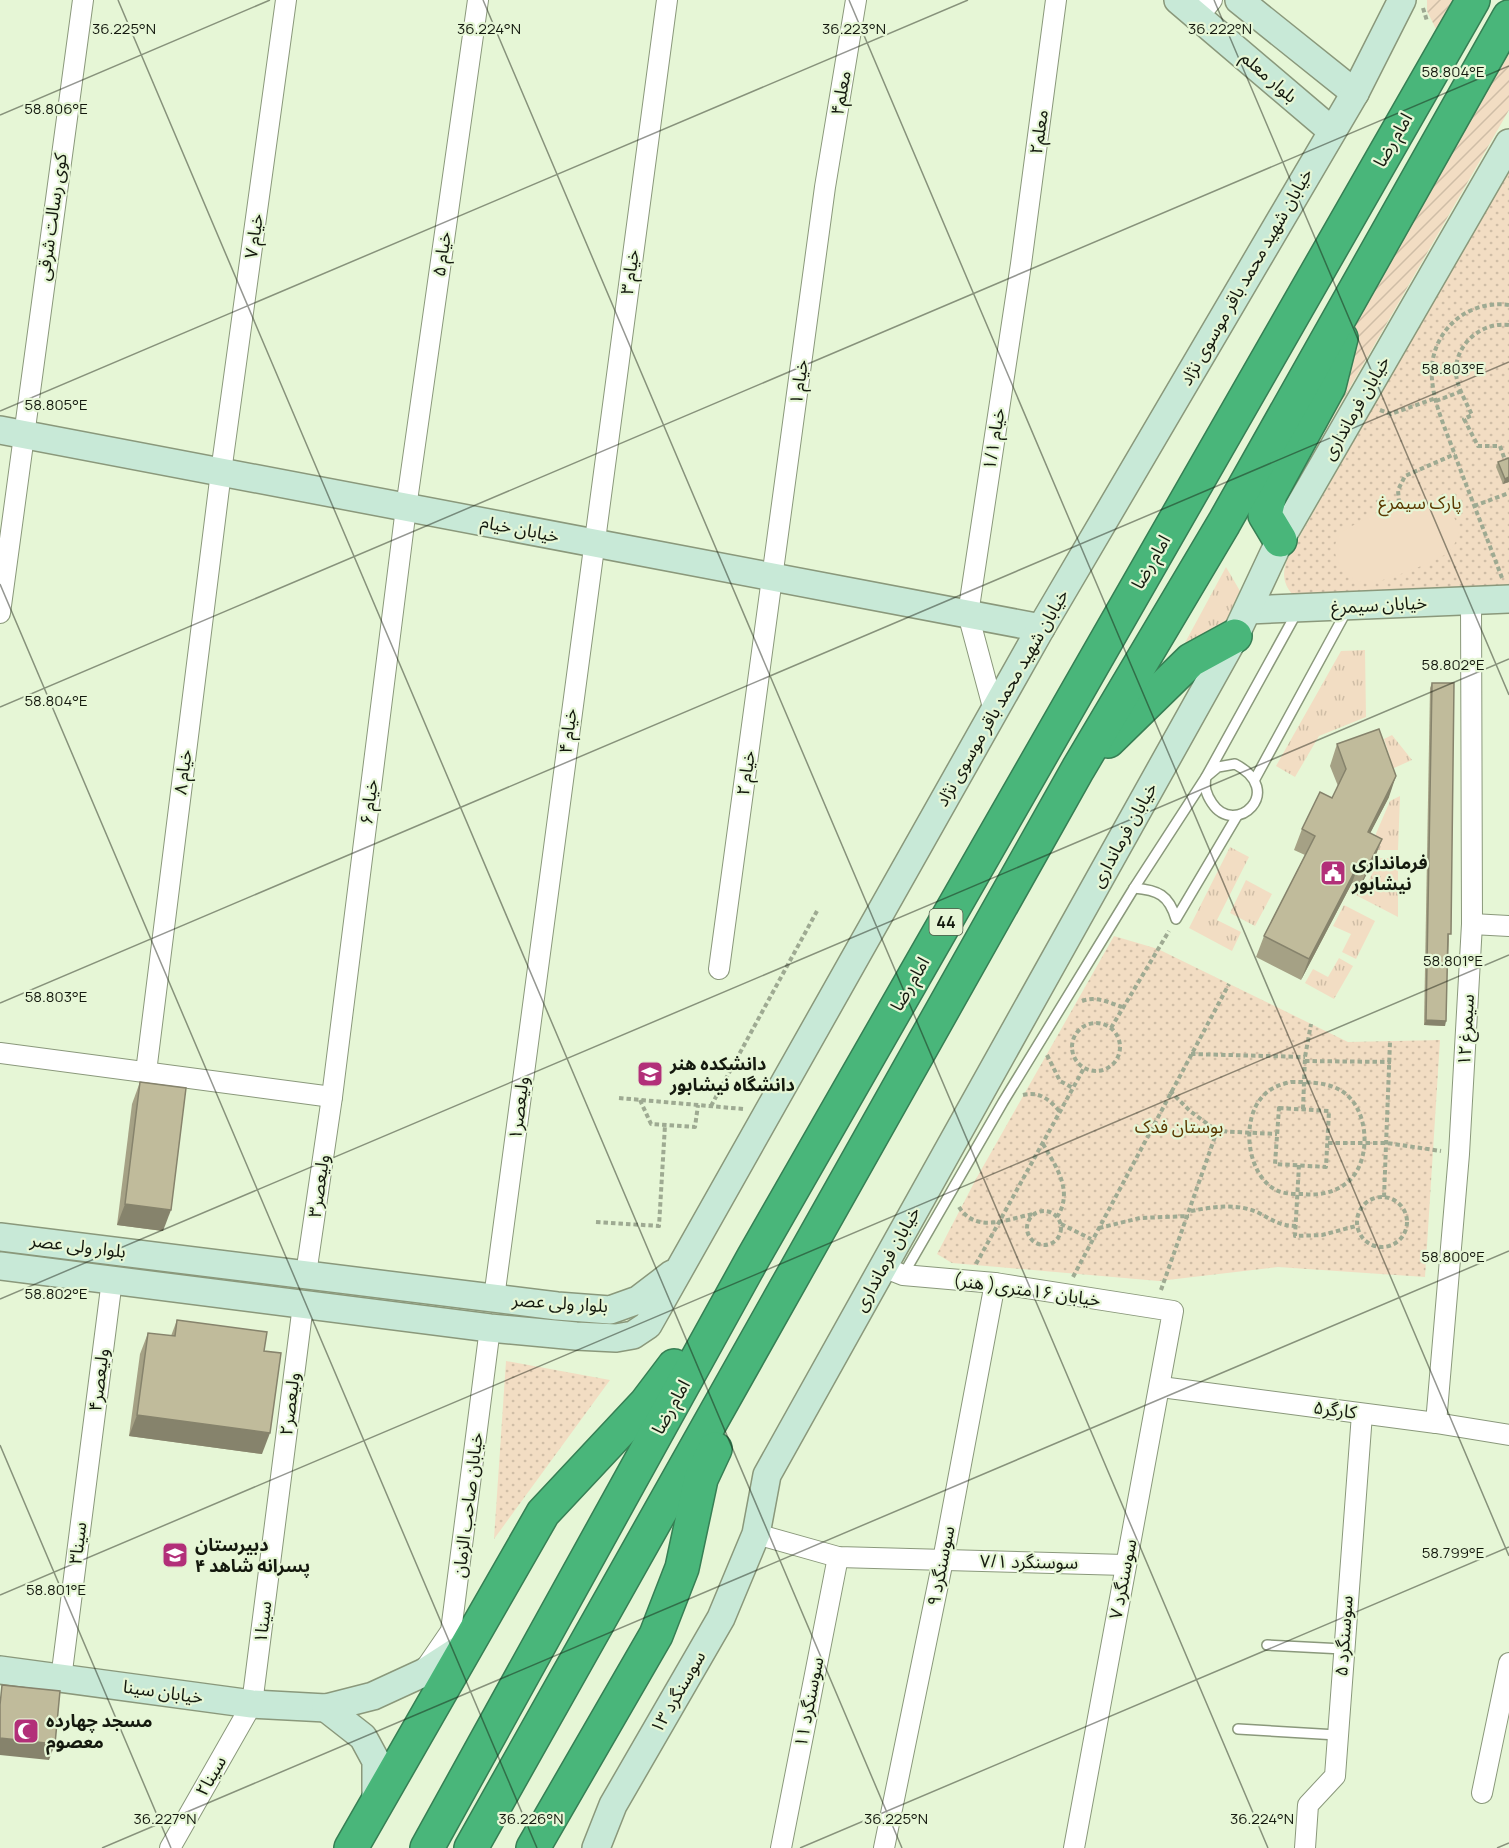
<svg xmlns="http://www.w3.org/2000/svg" width="1509" height="1848" font-family="Manrope,'Noto Sans Arabic',sans-serif">
<defs>
<pattern id="grass-tufts" width="24" height="20" patternUnits="userSpaceOnUse" patternTransform="scale(1.5)"><rect width="24" height="20" fill="#f2ddc3"/><path d="M3 7l-1-3M5 7V3M7 7l1-3M15 17l-1-3M17 17v-4M19 17l1-3" fill="none" stroke="#cfbda6"/></pattern>
<pattern id="park-dots" width="8" height="8" patternUnits="userSpaceOnUse" patternTransform="scale(1.5)"><rect width="8" height="8" fill="#f2ddc3"/><path d="M2 2h.1M6 6h.1" fill="none" stroke="#cfbda6" stroke-width="1.8" stroke-linecap="round"/></pattern>
<pattern id="garden-furrows" width="10" height="10" patternUnits="userSpaceOnUse" patternTransform="scale(1.5)"><rect width="10" height="10" fill="#f2ddc3"/><path d="M-1 1l2-2M0 10L10 0M9 11l2-2" fill="none" stroke="#cfbda6"/></pattern>
</defs>
<rect width="100%" height="100%" fill="#e6f6d6"/>
<!-- grass -->
<g fill="url(#grass-tufts)">
<path d="M1226,567L1240,591L1225,623L1180,652Z"/>
<path d="M1365,650L1366,717L1319,736L1295,777L1276,766L1341,651Z"/>
<path d="M1392,735L1412,760L1385,772L1380,761L1390,757L1384,739Z"/>
<path d="M1400,796L1398,850H1369L1390,801Z"/>
<path d="M1230,847L1249,857L1217,920L1241,932L1232,951L1189,928Z"/>
<path d="M1380,858H1398V917L1350,892L1353,885L1364,890Z"/>
<path d="M1246,880L1272,894L1255,926L1230,913Z"/>
<path d="M1344,905L1375,921L1356,959L1342,952L1351,934L1333,926Z"/>
<path d="M1339,958L1353,966L1334,999L1305,983L1313,969L1328,977Z"/>
</g>
<!-- park -->
<g fill="url(#park-dots)">
<path d="M1509,166V587L1294,596C1282,584 1282,572 1288,557Z"/>
<path d="M1114,936L1158,949L1348,1042L1440,1040L1425,1277L1278,1267L1159,1281L952,1263L937,1254L976,1179Z"/>
<path d="M506,1361L610,1380L494,1539Z"/>
</g>
<!-- garden -->
<g fill="url(#garden-furrows)">
<path d="M1427,0H1458L1439,35L1427,11Z"/>
<path d="M1509,51V110L1293,487L1287,493L1345,357L1358,318Z"/>
</g>
<!-- pitch -->
<path fill="#f2ddc3" d="M1431,496L1448,504C1452,514 1459,524 1458,534C1457,541 1452,550 1446,554C1435,561 1376,586 1365,583C1338,578 1321,541 1350,527C1376,514 1402,497 1431,496Z"/>
<g fill="none" stroke-linecap="round" stroke-linejoin="round">
<!-- lane casing -->
<g stroke="#8a987b" stroke-width="12">
<g id="lane">
<path d="M1235,764C1287,791 1235,838 1212,803C1206,794 1204,787 1206,777L1218,767Z"/>
<path d="M1255,779L1347,610"/>
<path d="M1134,888C1158,890 1169,895 1176,919L1237,816"/>
<path d="M903,1275L1003,1102L1134,888L1206,777L1297,612"/>
<path d="M1267,1645L1343,1649"/>
<path d="M1238,1729L1337,1735"/>
</g>
</g>
<!-- street casing -->
<g stroke="#8a987b" stroke-width="22">
<g id="street">
<path d="M1199,16L1212,0"/>
<path d="M0,613L83,0"/>
<path d="M994,711L968,614L1021,264L1056,0"/>
<path d="M1472,924L1509,926"/>
<path d="M719,969L825,187L856,0"/>
<path d="M0,1053L332,1097"/>
<path d="M146,1072L221,472L286,0"/>
<path d="M883,1267L903,1275L995,1283L1173,1311L1074,1848"/>
<path d="M306,1274L332,1097L406,508L478,0"/>
<path d="M494,1298L667,0"/>
<path d="M1161,1387L1436,1423L1509,1435"/>
<path d="M1436,1423L1459,1154L1472,924L1471,601"/>
<path d="M756,1534L838,1557L1125,1565"/>
<path d="M427,1666L451,1631L490,1328"/>
<path d="M61,1679L112,1280"/>
<path d="M1482,1793L1509,1663"/>
<path d="M170,1848L252,1704L303,1305"/>
<path d="M781,1848L838,1557"/>
<path d="M884,1848L943,1560L995,1283"/>
<path d="M1305,1848L1308,1805L1335,1776L1362,1414"/>
</g>
</g>
<!-- secondary casing -->
<g stroke="#8a987b" stroke-width="30">
<g id="secondary">
<path d="M1178,0L1332,131"/>
<path d="M1239,0L1355,93"/>
<path d="M0,430L1041,628"/>
<path d="M1248,610L1509,599"/>
<path d="M0,1237L557,1306L610,1310L638,1300L672,1274"/>
<path d="M0,1266L490,1328L576,1336L616,1338L633,1335L648,1325L1041,628L1355,93L1402,0"/>
<path d="M0,1670L252,1704L326,1708L373,1696L423,1673L468,1644"/>
<path d="M326,1708L363,1737L376,1761V1805"/>
<path d="M596,1848L613,1805L721,1618L756,1534L767,1475L1235,636L1280,540L1509,143"/>
</g>
</g>
<!-- highway casing -->
<g stroke="#367f54" stroke-width="36">
<g id="highway">
<path d="M1280,540L1265,515L1270,494L1329,386L1341,338"/>
<path d="M1108,741L1191,660L1235,636"/>
<path d="M351,1848L543,1513L646,1403L674,1366"/>
<path d="M427,1848L753,1258L1473,0"/>
<path d="M471,1848L1078,769L1224,523L1509,17"/>
<path d="M533,1848L656,1635L682,1568L701,1479L715,1449"/>
</g>
</g>
<!-- path -->
<g stroke="#9eaa92" stroke-width="4" stroke-dasharray="4.5 3" stroke-linecap="butt">
<path d="M1423,8L1427,21"/>
<path d="M1509,325C1479,321 1450,349 1457,380C1460,392 1467,404 1472,415L1464,419L1478,446H1500L1505,460L1509,459"/>
<path d="M1436,401L1462,391"/>
<path d="M1380,410L1391,414L1436,398"/>
<path d="M1399,503L1398,490L1405,476L1455,454"/>
<path d="M1474,506L1509,493"/>
<path d="M1502,578C1487,538 1471,498 1456,458C1447,432 1434,406 1432,379C1428,334 1465,299 1509,305"/>
<path d="M1082,1001C1096,996 1108,1002 1122,1007"/>
<circle cx="1096" cy="1047" r="24"/>
<path d="M1111,1028L1169,931"/>
<path d="M1191,1054L1305,1057"/>
<path d="M1047,1055L1060,1081L1073,1088"/>
<path d="M1305,1061L1391,1062"/>
<path d="M1291,1082C1306,1082 1323,1082 1336,1088C1369,1102 1373,1157 1350,1180C1338,1192 1319,1196 1303,1194C1295,1194 1283,1194 1276,1190C1247,1175 1240,1120 1263,1096C1270,1088 1281,1084 1291,1082Z"/>
<path d="M1170,1091L1190,1111L1217,1131L1277,1134"/>
<path d="M1023,1095C1040,1091 1050,1100 1060,1112"/>
<path d="M619,1098L743,1109"/>
<path d="M640,1100L651,1124L695,1127L698,1105"/>
<path d="M711,1106L817,911"/>
<path d="M1279,1108L1329,1111L1326,1167L1275,1164Z"/>
<path d="M1303,1109L1305,1057L1311,1024"/>
<path d="M1328,1143H1387L1441,1151"/>
<path d="M1043,1144C1056,1167 1074,1191 1057,1217"/>
<path d="M1299,1165L1295,1236L1322,1235L1356,1226"/>
<circle cx="1382" cy="1222" r="25"/>
<path d="M1384,1197L1390,1042"/>
<path d="M959,1207C976,1234 1007,1219 1033,1214"/>
<path d="M1191,1211C1212,1207 1236,1203 1257,1212C1271,1219 1279,1226 1296,1226"/>
<circle cx="1044" cy="1228" r="17"/>
<path d="M596,1222L659,1226L665,1125"/>
<path d="M1061,1224L1091,1239"/>
<path d="M1099,1228L1140,1218L1189,1216"/>
<path d="M976,1264L1084,1068"/>
<path d="M1073,1277L1229,984"/>
<path d="M1161,1290L1217,1131"/>
</g>
<!-- lane -->
<use href="#lane" stroke="#fff" stroke-width="9"/>
<!-- street -->
<use href="#street" stroke="#fff" stroke-width="20"/>
<!-- secondary -->
<use href="#secondary" stroke="#c8e9d7" stroke-width="27"/>
<!-- highway -->
<use href="#highway" stroke="#49b67a" stroke-width="33"/>
</g>
<!-- wall -->
<g fill="#a5a185">
<path d="M1498,462L1509,482L1503,484L1496,467Z"/>
<path d="M1432,683L1449,939L1445,1026L1424,1025L1430,688Z"/>
<path d="M1337,744L1389,797L1370,833L1374,860L1360,887L1352,883L1301,980L1256,957L1264,936L1305,855L1294,850L1302,829L1332,798L1338,786L1330,766Z"/>
<path d="M140,1082L163,1231L117,1225L132,1104Z"/>
<path d="M177,1320L264,1351L262,1454L129,1436L140,1354L148,1333L171,1336Z"/>
</g>
<!-- shaded-wall -->
<g fill="#86836c">
<path d="M1509,477V482L1503,484L1505,479Z"/>
<path d="M1396,776L1389,797L1360,853L1368,832Z"/>
<path d="M1382,839L1374,860L1360,887L1368,866Z"/>
<path d="M1360,861L1352,883L1301,980L1309,959Z"/>
<path d="M1426,1020L1446,1021L1445,1026L1424,1025Z"/>
<path d="M125,1204L171,1210L163,1231L117,1225Z"/>
<path d="M137,1415L270,1433L262,1454L129,1436Z"/>
<path d="M0,1738L55,1744L49,1760L0,1755Z"/>
</g>
<!-- building -->
<g fill="#c0bb9b" stroke="#86836c" stroke-width="1.5">
<path d="M1509,458V477L1505,479L1498,462Z"/>
<path d="M1432,683H1454L1451,934H1448L1446,1021L1426,1020Z"/>
<path d="M1379,729L1396,776L1368,832L1382,839L1368,866L1360,861L1309,959L1264,936L1315,836L1302,829L1320,792L1332,798L1346,769L1337,744Z"/>
<path d="M140,1082L186,1088L171,1210L125,1204Z"/>
<path d="M177,1320L267,1332L264,1351L281,1353L270,1433L137,1415L148,1333L175,1336Z"/>
<path d="M2,1685L60,1691L55,1744L0,1738V1705Z"/>
</g>
<!-- ticks -->
<path fill="none" stroke="#14190e" stroke-width="1.5" stroke-opacity="0.45" d="M118,0L902,1848M483,0L1268,1848M849,0L1509,1556M1214,0L1509,695M0,115L270,0M0,411L968,0M0,584L537,1848M0,707L1509,66M0,1003L1509,362M0,1299L1509,659M0,1445L171,1848M0,1595L1509,955M102,1848L1509,1251M800,1848L1509,1547M1497,1848L1509,1843"/>
<!-- icons -->
<defs>
<g id="civic-square" transform="scale(1.35)"><rect x="-9" y="-9" width="18" height="18" rx="4" fill="#b22f79" stroke="#e6f6d6"/><path d="M-.6-6.5H3V-4.5H.6V-3L4-1V1h2V6H-6V1h2V-1L-.6-3ZM-1.2 2.5V6h2.4V2.5Z" fill="#fff"/></g>
<g id="university-square" transform="scale(1.35)"><rect x="-9" y="-9" width="18" height="18" rx="4" fill="#b22f79" stroke="#e6f6d6"/><path d="M0-5L7-2L0 1L-7-2ZM-4 1L0 2.5L4 1V4Q0 6-4 4Z" fill="#fff"/></g>
<g id="school-square" transform="scale(1.35)"><rect x="-9" y="-9" width="18" height="18" rx="4" fill="#b22f79" stroke="#e6f6d6"/><path d="M0-5L7-2L0 1L-7-2ZM-4 1L0 2.5L4 1V4Q0 6-4 4Z" fill="#fff"/></g>
<g id="mosque-square" transform="scale(1.35)"><rect x="-9" y="-9" width="18" height="18" rx="4" fill="#b22f79" stroke="#e6f6d6"/><path d="M3.5-4.9A6 6 0 1 0 3.5 4.9A5 5 0 1 1 3.5-4.9Z" fill="#fff"/></g>
</defs>
<g fill-rule="evenodd">
<use href="#civic-square" x="1333" y="873"/>
<use href="#university-square" x="650" y="1074"/>
<use href="#school-square" x="175" y="1555"/>
<use href="#mosque-square" x="26" y="1731"/>
</g>
<g text-anchor="middle" stroke-width="4.5" stroke-linejoin="round" paint-order="stroke">
<!-- shield labels -->
<rect fill="#e6f6d6" stroke="#535b4a" stroke-width="1.5" x="929.5" y="909" width="33" height="26" rx="4.5"/>
<g font-size="16" font-weight="bold" fill="#14190e">
<text x="946" y="928">44</text>
</g>
<!-- street labels -->
<g font-size="18" fill="#14190e" stroke="#e6f6d6">
<text transform="translate(1269 77) rotate(41)" y="6">بلوار معلم</text>
<text transform="translate(841 93) rotate(-80)" y="6">معلم۴</text>
<text transform="translate(1039 132) rotate(-82)" y="6">معلم۲</text>
<text transform="translate(1393 140) rotate(-60)" y="6">امام رضا</text>
<text transform="translate(52 217) rotate(-82)" y="6">کوی رسالت شرقی</text>
<text transform="translate(254 236) rotate(-82)" y="6">خیام ۷</text>
<text transform="translate(442 254) rotate(-82)" y="6">خیام ۵</text>
<text transform="translate(630 272) rotate(-82)" y="6">خیام ۳</text>
<text transform="translate(1246 277) rotate(-60)" y="6">خیابان شهید محمد باقر موسوی نژاد</text>
<text transform="translate(799 382) rotate(-82)" y="6">خیام ۱</text>
<text transform="translate(1356 408) rotate(-60)" y="6">خیابان فرمانداری</text>
<text transform="translate(994 439) rotate(-81)" y="6">خیام ۱/۱</text>
<text transform="translate(520 529) rotate(11)" y="6">خیابان خیام</text>
<text transform="translate(1151 562) rotate(-60)" y="6">امام رضا</text>
<text transform="translate(1379 605) rotate(-3)" y="6">خیابان سیمرغ</text>
<text transform="translate(1002 698) rotate(-60)" y="6">خیابان شهید محمد باقر موسوی نژاد</text>
<text transform="translate(568 731) rotate(-83)" y="6">خیام ۴</text>
<text transform="translate(183 772) rotate(-83)" y="6">خیام ۸</text>
<text transform="translate(746 773) rotate(-82)" y="6">خیام ۲</text>
<text transform="translate(369 802) rotate(-83)" y="6">خیام ۶</text>
<text transform="translate(1124 835) rotate(-61)" y="6">خیابان فرمانداری</text>
<text transform="translate(910 984) rotate(-60)" y="6">امام رضا</text>
<text transform="translate(1466 1030) rotate(-87)" y="6">سیمرغ ۱۲</text>
<text transform="translate(519 1108) rotate(-83)" y="6">ولیعصر۱</text>
<text transform="translate(319 1186) rotate(-82)" y="6">ولیعصر۳</text>
<text transform="translate(78 1246) rotate(7)" y="6">بلوار ولی عصر</text>
<text transform="translate(887 1259) rotate(-61)" y="6">خیابان فرمانداری</text>
<text transform="translate(1027 1290) rotate(8)" y="6">خیابان ۱۶متری( هنر)</text>
<text transform="translate(560 1303) rotate(4)" y="6">بلوار ولی عصر</text>
<text transform="translate(99 1380) rotate(-83)" y="6">ولیعصر۴</text>
<text transform="translate(290 1404) rotate(-83)" y="6">ولیعصر۲</text>
<text transform="translate(671 1407) rotate(-61)" y="6">امام رضا</text>
<text transform="translate(1335 1410) rotate(7)" y="6">کارگر۵</text>
<text transform="translate(468 1505) rotate(-83)" y="6">خیابان صاحب الزمان</text>
<text transform="translate(78 1543) rotate(-83)" y="6">سینا۳</text>
<text transform="translate(1029 1562) rotate(1)" y="6">سوسنگرد ۷/۱</text>
<text transform="translate(941 1566) rotate(-79)" y="6">سوسنگرد ۹</text>
<text transform="translate(1123 1579) rotate(-79)" y="6">سوسنگرد ۷</text>
<text transform="translate(263 1622) rotate(-83)" y="6">سینا۱</text>
<text transform="translate(1344 1636) rotate(-86)" y="6">سوسنگرد ۵</text>
<text transform="translate(163 1692) rotate(8)" y="6">خیابان سینا</text>
<text transform="translate(678 1692) rotate(-60)" y="6">سوسنگرد ۱۳</text>
<text transform="translate(809 1702) rotate(-79)" y="6">سوسنگرد ۱۱</text>
<text transform="translate(211 1776) rotate(-60)" y="6">سینا۲</text>
</g>
<!-- park labels -->
<g font-size="18" fill="#5a3900" stroke="#e6f6d6">
<text x="1420" y="509">پارک سیمرغ</text>
<text x="1179" y="1133">بوستان فدک</text>
</g>
<!-- poi labels -->
<g font-size="18" font-weight="bold" fill="#14190e" stroke="#e6f6d6" text-anchor="start">
<text x="1352" y="869">فرمانداری<tspan x="1352" dy="21">نیشابور</tspan></text>
<text x="670" y="1070">دانشکده هنر<tspan x="670" dy="21">دانشگاه نیشابور</tspan></text>
<text x="195" y="1551">دبیرستان<tspan x="195" dy="21">پسرانه شاهد ۴</tspan></text>
<text x="46" y="1727">مسجد چهارده<tspan x="46" dy="21">معصوم</tspan></text>
</g>
</g>
<g font-size="15" text-anchor="middle" fill="#14190e" stroke="#e6f6d6" stroke-width="4.5" stroke-linejoin="round" paint-order="stroke">
<text x="124" y="34">36.225°N</text>
<text x="489" y="34">36.224°N</text>
<text x="854" y="34">36.223°N</text>
<text x="1220" y="34">36.222°N</text>
<text x="1453" y="77">58.804°E</text>
<text x="56" y="114">58.806°E</text>
<text x="1453" y="374">58.803°E</text>
<text x="56" y="410">58.805°E</text>
<text x="1453" y="670">58.802°E</text>
<text x="56" y="706">58.804°E</text>
<text x="1453" y="966">58.801°E</text>
<text x="56" y="1002">58.803°E</text>
<text x="1453" y="1262">58.800°E</text>
<text x="56" y="1299">58.802°E</text>
<text x="1453" y="1558">58.799°E</text>
<text x="56" y="1595">58.801°E</text>
<text x="165" y="1824">36.227°N</text>
<text x="531" y="1824">36.226°N</text>
<text x="896" y="1824">36.225°N</text>
<text x="1262" y="1824">36.224°N</text>
</g>
</svg>
